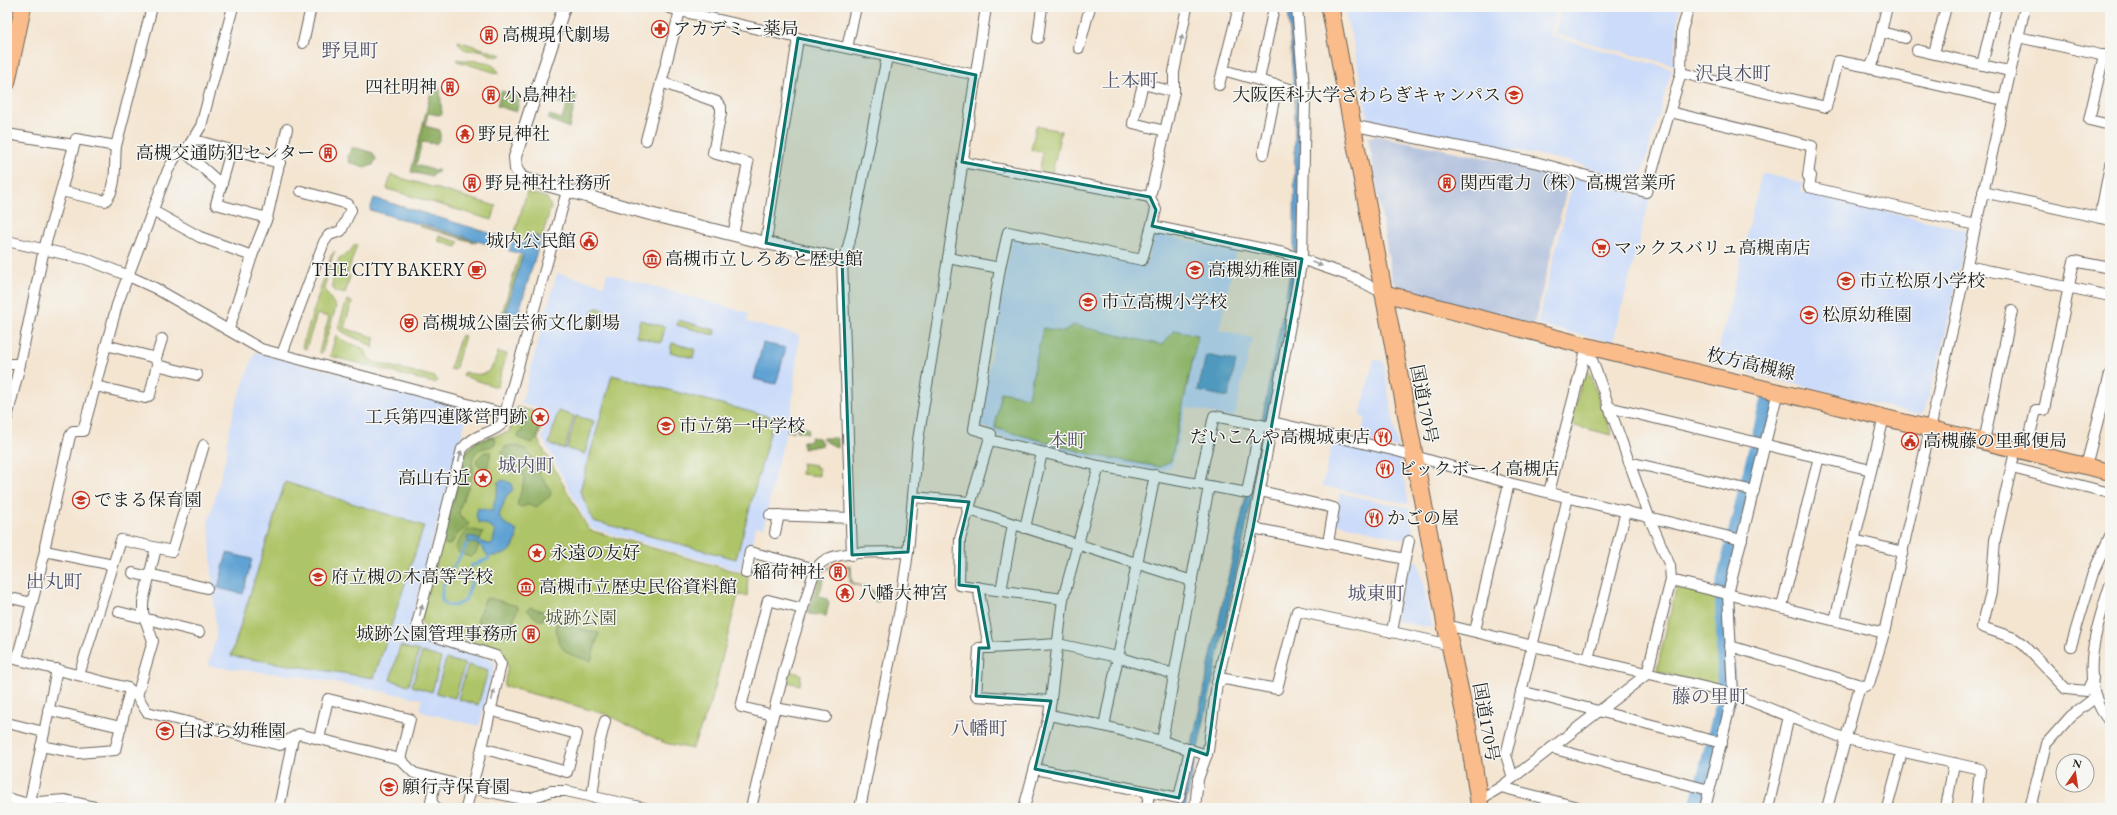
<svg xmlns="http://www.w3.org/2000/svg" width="2117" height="815" font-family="'EB Garamond','Noto Serif JP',serif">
<rect width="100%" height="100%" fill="#f6f6f2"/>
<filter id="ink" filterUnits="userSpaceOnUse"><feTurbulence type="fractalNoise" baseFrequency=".025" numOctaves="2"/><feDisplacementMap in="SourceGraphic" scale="8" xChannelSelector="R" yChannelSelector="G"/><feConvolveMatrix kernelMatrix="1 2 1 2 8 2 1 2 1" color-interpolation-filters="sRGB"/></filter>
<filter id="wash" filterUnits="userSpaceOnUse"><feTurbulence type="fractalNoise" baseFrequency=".012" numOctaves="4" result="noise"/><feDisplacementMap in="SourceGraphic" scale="16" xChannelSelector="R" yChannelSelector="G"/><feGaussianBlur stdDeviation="0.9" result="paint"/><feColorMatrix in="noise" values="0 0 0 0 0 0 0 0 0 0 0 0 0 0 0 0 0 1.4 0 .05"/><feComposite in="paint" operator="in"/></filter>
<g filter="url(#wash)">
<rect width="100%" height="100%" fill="#f4e5d1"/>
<!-- built -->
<g fill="#cbdbf9">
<path d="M1343,7H1558L1550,36L1672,69L1639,183L1568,161L1368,120L1354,45Z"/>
<path d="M1561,7H1680L1673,65L1555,34Z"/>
<path d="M1762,173L1803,183L1801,192L1967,230L1946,332L1924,413L1919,415L1715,364Z"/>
<path d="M1574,177L1650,198L1613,342L1537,325Z"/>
<path d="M1155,233L1236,252L1219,330L1252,338L1234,418L1186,407L1172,466L1161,471L1101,461L996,436V432L979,425L1012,237L1146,265Z"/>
<path d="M557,273L604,285L607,273L748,313L747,322L799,335L791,415L775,473L764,528L756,527L751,547L747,546L740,571L590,528L542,438L548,410L521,404Z"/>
<path d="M255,352L469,408L408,631L417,638L494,661L495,665L479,726L422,712L420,708L422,699L306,677L208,666L216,636L209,525L208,524L228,448L226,446L235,407Z"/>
<path d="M1374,359L1383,361L1398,448L1360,440L1365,418L1360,416Z"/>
<path d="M1333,440L1399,455L1409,504L1322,486Z"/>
<path d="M1340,493L1409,508L1415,542L1335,523Z"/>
<path d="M1418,562L1433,628L1395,621L1407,563Z"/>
</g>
<!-- industrial -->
<path fill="#b7c5de" d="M1378,136L1570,175L1534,325L1402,294L1392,280L1368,137Z"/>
<!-- green -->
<g fill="#aec468" stroke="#657042">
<path d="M458,41L502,55L496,57C490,56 485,51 480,50C471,50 462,53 458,41Z"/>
<path d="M457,59C473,63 490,56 500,74L457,61Z"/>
<path d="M1036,126L1061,131L1052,174L1039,171L1043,152L1031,150Z"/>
<path d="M391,175L496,206L492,220L387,189Z"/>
<path d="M527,192L547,198L551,207L542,237L529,233L526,243L513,239Z"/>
<path d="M419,225L477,242L476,243L419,226Z"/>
<path d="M439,236L459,242L457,247L438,241Z"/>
<path d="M355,244L357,245L347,275L350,276L345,294L334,291L332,284L339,258L349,253Z"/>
<path d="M335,251L332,257L324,289L336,307L322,353L319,352L329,317L317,314L306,349L302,347L331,256Z"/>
<path d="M519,256L522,257L505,312L508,313L507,316L517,319L516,324L500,320Z"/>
<path d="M347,300L352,302L344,328L374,337L373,349C364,338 348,338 338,328Z"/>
<circle cx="598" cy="315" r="7"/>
<path d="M640,320L665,327L661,343L636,336Z"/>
<path d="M678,320L715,330L714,335L677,325Z"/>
<path d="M1073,325L1163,345L1174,330L1198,335L1171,461L1160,467L1093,455L995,428L1001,392L1028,397L1043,328L1064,332Z"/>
<path d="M336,335L342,340L362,348L366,352L369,359L374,362L435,377L437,381L434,383L330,356Z"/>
<path d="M461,335L465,336L455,370L450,369Z"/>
<path d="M672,343L695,349L693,358L670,352Z"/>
<path d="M498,352L507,354L497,387L463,376L464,372C485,378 492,373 498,352Z"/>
<path d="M1584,370L1589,371L1612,435L1571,425Z"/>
<path d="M612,375L774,418L736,559L593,521L580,491Z"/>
<path d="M517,407L544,414L538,440L589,530L748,575L747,596L738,595L711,703L692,749L665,743L605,714L504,686L508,665L496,650L427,629L420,620L466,451L476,441L509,432Z"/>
<path d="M558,411L574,416L565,449L549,444Z"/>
<path d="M576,416L594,421L585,454L567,449Z"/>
<path d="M802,463L816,465V468H819V476L801,474Z"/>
<path d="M285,482L424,526L374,678L231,656Z"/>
<path d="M1680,587L1718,596L1723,687L1659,672L1657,668L1676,589Z"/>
<path d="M400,646L419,651L409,685L390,680Z"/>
<path d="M422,652L441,658L432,692L412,686Z"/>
<path d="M446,659L465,664L455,698L436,693Z"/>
<path d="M468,665L488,671L478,705L458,699Z"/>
<path d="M789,671L801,674L800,685L787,682Z"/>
</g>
<!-- forest -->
<g fill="#8aaa5c" stroke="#53633c">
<path d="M432,88L440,89L442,114L438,115L428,113L425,126L440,130V139L436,144L422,142L416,165L434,170L438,169L439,171L437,173H434L432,177L411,172Z"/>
<path d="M501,91L521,96L516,112L497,106Z"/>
<path d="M567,92L577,95L569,128L548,119L550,115L562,119L567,105L556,102L557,98L564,100Z"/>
<path d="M351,148H357L373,153L376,159L373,165C364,169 358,166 349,162L348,156Z"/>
<path d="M528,418L537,421L540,425L536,440L531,443L519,438L518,436L525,425L522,423L523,419Z"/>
<path d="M790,419L809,429L808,433L797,431V426L795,425L793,432L787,431Z"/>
<path d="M492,437L496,440L494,445C488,449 481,446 475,454C470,460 474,465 473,472C471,486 460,501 459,513L460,517L467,521L469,524L457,535L451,544L446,545L442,541L466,451L476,442Z"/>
<path d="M811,437L819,438L823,445L803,449V441H810Z"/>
<path d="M822,438H837V448C833,444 824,442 822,438Z"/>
<path d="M512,445C531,449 530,454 537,469C541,477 547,484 551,491L550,496L536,507L527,505L522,507L517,505L525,478C520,467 505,467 502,453L505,447Z"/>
<path d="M484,452H491L487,469L477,465L476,460Z"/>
<path d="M468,529L483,532L476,553L470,557L459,553L455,548L463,534Z"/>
<path d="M833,564L851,566L852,582C861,588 879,586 878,602L875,601V597L870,589L850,583V568L835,565L822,572Z"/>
<path d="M820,576L824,578L819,596L827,599L829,603L826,616L809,614L808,611Z"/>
<path d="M489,598L517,606L518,608L507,636L477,621L485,599Z"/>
<path d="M530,607L545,612L543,620H538L527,610Z"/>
<path d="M556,623L599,633L591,661C566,654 557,652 556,623Z"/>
</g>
<!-- water -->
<g fill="#5fa2d3" stroke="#3e5f78">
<path d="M1288,7H1293L1301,101L1300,250L1245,532L1185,808H1178L1259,436L1294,253L1295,106Z"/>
<path d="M374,198L526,244L529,235L541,238L517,318L508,316L509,312L506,311L523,255L419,223L418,224L370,210Z"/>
<path d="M763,343L786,348L776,384L754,379Z"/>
<path d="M1206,355L1236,361L1228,397L1198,391Z"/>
<path d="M503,480L511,483L513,490L507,495L499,516L504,523L517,531C517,550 506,557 488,556C480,546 484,545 469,542L467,537C477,534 483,548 493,543L495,532L490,526L478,522L476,515L478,508L492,511L499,485L497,483Z"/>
<path d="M227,553L252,559L243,594L218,588Z"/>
</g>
<!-- pier -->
<path fill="#f4e5d1" d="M500,235L512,239L508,252L496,249Z"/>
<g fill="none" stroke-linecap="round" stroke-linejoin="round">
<!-- stream -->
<path stroke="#5fa2d3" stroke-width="3" d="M467,543C460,563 439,577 442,600L446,605L454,606L465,601L472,582L469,575L471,566L488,559L490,556"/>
<!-- river -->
<path stroke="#5fa2d3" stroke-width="18" d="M1698,808L1726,698L1724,587L1769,401"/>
</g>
</g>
<g filter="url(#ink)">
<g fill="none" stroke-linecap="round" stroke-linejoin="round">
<!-- minor casing -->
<g stroke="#68625b" stroke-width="12">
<g id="minor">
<path d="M681,7L680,11L798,38L976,75"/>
<path d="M1881,32L1905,38"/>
<path d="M2018,37L2110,57"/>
<path d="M1038,38L1042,7"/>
<path d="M303,43L311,7"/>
<path d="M847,48L856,7"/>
<path d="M1079,48L1090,7"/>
<path d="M1917,50L2009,71"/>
<path d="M1934,53L1946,7"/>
<path d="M2104,55L2089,120L2110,125"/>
<path d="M1982,65L1996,7"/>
<path d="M1869,67L1874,60L1887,7"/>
<path d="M1223,70L1290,89"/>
<path d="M1681,73L1826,107L1838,61L1869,67L1876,71L2003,100"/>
<path d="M1259,80L1274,7"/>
<path d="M661,82L717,102L721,107V113L713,153L748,163L733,235"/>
<path d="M1219,85L1239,7"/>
<path d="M1670,112L1812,146L1808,176H1811L1809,187L1976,225"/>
<path d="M1351,125L1539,163L1646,192L1681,73L1682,30L1689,7"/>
<path d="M1165,131L1133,123L1143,84L1174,92"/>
<path d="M7,134L74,145"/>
<path d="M194,140L280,163"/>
<path d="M646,140L680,11L667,7"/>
<path d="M231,151L216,204L267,218"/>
<path d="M185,152L222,185"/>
<path d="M1263,154L1277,85"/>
<path d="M962,162L1150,197"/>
<path d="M61,191L105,201C118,190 114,162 116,146"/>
<path d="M1983,192L2110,220"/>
<path d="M153,211L200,237L252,256"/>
<path d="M2100,218L2110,165"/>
<path d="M1152,226L1284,253L1353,277L1383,293"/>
<path d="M7,241L86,259L124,274L155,288L261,349L505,414"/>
<path d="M766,243C775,174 788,107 798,38"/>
<path d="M948,258L1000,268"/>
<path d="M1967,266L2110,296"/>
<path d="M229,329L252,256L267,218L287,129"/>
<path d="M282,354L324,242L329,235L341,231L351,210L348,204L301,191"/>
<path d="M156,358L162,339"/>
<path d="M7,364H20L44,249L76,139L116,146L152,7"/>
<path d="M157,365L197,375"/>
<path d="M96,386L145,398L150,395L157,365L156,358L106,345"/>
<path d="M1608,407L1871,470"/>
<path d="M7,418L20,364"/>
<path d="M1272,422L1397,451L1509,483"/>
<path d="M990,440L1099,466L1209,486L1162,741L1104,726L1049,715L1063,599L1099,466"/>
<path d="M1984,441L2012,311"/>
<path d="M2026,451L2036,410H2044L2074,261L2110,268"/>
<path d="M2013,460L1995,540L1991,592L1982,627L2014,638L2024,645L2066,689L2087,691L2093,678"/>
<path d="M1629,462L1754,491"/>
<path d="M2086,466L2110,374"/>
<path d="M2012,468L2110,493"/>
<path d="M1199,484L1214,416L1271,427"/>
<path d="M1209,486L1247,493L1260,425"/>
<path d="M1260,491L1334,508L1328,543"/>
<path d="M1549,492L1587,346"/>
<path d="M913,497L970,502"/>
<path d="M967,509L1192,581"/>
<path d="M770,515L851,518"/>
<path d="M1025,528L1042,453"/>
<path d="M1253,528L1405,559L1392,632"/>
<path d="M775,533L779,515"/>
<path d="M1854,540L1903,552"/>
<path d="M45,551L113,565"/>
<path d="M852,555L842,259L847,251L852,231L887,57"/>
<path d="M1405,559L1409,541"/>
<path d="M133,573L149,577"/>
<path d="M746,573L750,552L816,569"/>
<path d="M149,574L207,588"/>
<path d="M1671,580L1884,633"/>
<path d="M2110,585C2097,627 2076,684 2110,722"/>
<path d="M978,587L989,648L1058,644L1117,657L1174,674"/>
<path d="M1001,591L1013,524"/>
<path d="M7,597L32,603L17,659"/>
<path d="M1063,599L959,585L960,539L991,434L974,429L1000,268L1008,232L1142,260L1156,210L1150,197L1174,92V72L1187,7"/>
<path d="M32,603L45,551V546L70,436L73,431H83L117,305L168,170L177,154L185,152L201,126L233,7"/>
<path d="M1782,606L1819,457"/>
<path d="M119,612L199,632"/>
<path d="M1835,620L1884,417"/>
<path d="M1446,625L1733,694L1846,739L1980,769L1976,808"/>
<path d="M1475,631L1509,483L1742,540"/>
<path d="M1730,646L1864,686"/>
<path d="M2071,646L2093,573L2110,536"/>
<path d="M989,648H979L976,696L1051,701"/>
<path d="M7,657L128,688L137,696L147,712L280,745L299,734L400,759L414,773L471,788L518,798H532L551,791H566L645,808"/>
<path d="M1588,659L1626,511"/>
<path d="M79,675L121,540L172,551L204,445"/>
<path d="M1217,683L1253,528L1302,259L1305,99L1297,7"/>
<path d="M1521,691L1722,743"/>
<path d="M137,696L153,641L143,613V602L156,548"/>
<path d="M775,708L826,717"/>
<path d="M48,710L121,727"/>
<path d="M773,715L741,707L768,600L803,609"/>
<path d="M7,723L44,732"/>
<path d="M1104,726L1155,475"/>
<path d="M319,739L328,699L410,719L400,759"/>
<path d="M1162,741L1207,755"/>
<path d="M41,746L78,753L115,750L130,690"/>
<path d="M482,748L567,772L577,734L489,710"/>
<path d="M1551,748L1709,790"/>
<path d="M1035,769L1179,798L1190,749"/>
<path d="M1513,778L1506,755L1568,497"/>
<path d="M436,779L431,801L436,808"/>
<path d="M1501,787L1581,808"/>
<path d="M592,797L599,745L605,721"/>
<path d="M7,798L25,803L65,800L100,808"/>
<path d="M1479,800L1501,787L1647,674L1671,580L1670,566L1649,517L1587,346"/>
<path d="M30,802L57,669"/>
<path d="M279,808L293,738"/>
<path d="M466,808L482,748L501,664L496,656L421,632L417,624L462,449C475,433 488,436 502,424L567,191"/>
<path d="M528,808L532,798"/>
<path d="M751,808C768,737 783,665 807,596C810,586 813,570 821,563C837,549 886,553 908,552"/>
<path d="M860,808L900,609L908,552L918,440L949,252L986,7"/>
<path d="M1024,808L1049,715"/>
<path d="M1147,808L1149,792"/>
<path d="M1195,808L1198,779L1208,751L1217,683L1225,679L1277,689L1297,611L1451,645"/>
<path d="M1705,808L1733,694L1728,594L1778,391"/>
<path d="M1768,808L1789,716"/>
<path d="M1827,808L1859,689L1869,684L1884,633L2025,7"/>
<path d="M1887,808L1902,752"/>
<path d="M1946,808L1954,763"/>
<path d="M2030,808L2046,744L2071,716L2096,697"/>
</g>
</g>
<!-- tertiary casing -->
<g stroke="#68625b" stroke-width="14">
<path id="tertiary" d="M564,7L515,157L516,169L522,178L650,214L766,243L842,259"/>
</g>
<!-- primary casing -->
<g stroke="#68625b" stroke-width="18">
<g id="primary">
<path d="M7,83L23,7"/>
<path d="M1383,293L1587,346L2110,472"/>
</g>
</g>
<!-- trunk casing -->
<g stroke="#68625b" stroke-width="19">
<path id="trunk" d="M1330,7L1446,625L1468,730L1480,808"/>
</g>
<!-- minor -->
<use href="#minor" stroke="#fff" stroke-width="10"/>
<!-- tertiary -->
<use href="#tertiary" stroke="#fff" stroke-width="12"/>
<!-- primary -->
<use href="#primary" stroke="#f9bc8a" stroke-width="16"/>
<!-- trunk -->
<use href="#trunk" stroke="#f9bc8a" stroke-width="17"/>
</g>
<!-- one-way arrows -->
<defs><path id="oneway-solid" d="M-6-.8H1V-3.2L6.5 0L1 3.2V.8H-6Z"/></defs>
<g fill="#999">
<use href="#oneway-solid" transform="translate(1181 40) rotate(-79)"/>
<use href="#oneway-solid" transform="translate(1001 169) rotate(10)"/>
<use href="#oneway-solid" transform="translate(1128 193) rotate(11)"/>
<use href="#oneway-solid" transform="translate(1190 234) rotate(11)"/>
<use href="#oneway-solid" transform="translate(1317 264) rotate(20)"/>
<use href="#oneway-solid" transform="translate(460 456) rotate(-76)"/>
<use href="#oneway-solid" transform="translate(421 610) rotate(-76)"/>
<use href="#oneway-solid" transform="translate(493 695) rotate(-76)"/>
</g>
</g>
<!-- marked area -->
<path fill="#0f766e" fill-opacity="0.2" stroke="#0f766e" stroke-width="3" stroke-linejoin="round" d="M798,38L976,75L962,162L1150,197L1156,210L1152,226L1302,259L1253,528L1217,683L1208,751L1207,755L1190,749L1179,798L1035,769L1051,701L976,696L979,648H989L978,587L959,585L960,539L969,502L913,497L908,552L852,555L842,259L766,243Z"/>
<!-- icons -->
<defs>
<g id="pharmacy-ring" transform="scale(0.9)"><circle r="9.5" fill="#f6f6f2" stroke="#c8321e" stroke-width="1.5"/><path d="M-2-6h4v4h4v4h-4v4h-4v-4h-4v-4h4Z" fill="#c8321e"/></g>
<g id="building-ring" transform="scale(0.9)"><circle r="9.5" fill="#f6f6f2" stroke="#c8321e" stroke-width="1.5"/><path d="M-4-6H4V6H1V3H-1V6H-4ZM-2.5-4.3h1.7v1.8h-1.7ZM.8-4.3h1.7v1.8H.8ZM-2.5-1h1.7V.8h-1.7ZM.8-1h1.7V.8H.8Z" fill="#c8321e"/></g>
<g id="university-ring" transform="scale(0.9)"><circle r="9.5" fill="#f6f6f2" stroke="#c8321e" stroke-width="1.5"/><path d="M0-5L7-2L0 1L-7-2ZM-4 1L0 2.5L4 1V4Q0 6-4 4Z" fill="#c8321e"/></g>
<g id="temple-ring" transform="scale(0.9)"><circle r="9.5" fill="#f6f6f2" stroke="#c8321e" stroke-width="1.5"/><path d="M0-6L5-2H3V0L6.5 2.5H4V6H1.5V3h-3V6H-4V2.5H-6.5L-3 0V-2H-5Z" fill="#c8321e"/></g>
<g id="civic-ring" transform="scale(0.9)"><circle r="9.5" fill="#f6f6f2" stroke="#c8321e" stroke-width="1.5"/><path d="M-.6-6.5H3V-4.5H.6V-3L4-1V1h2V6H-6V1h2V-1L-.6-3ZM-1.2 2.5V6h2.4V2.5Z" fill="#c8321e"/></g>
<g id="supermarket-ring" transform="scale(0.9)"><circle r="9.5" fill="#f6f6f2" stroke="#c8321e" stroke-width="1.5"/><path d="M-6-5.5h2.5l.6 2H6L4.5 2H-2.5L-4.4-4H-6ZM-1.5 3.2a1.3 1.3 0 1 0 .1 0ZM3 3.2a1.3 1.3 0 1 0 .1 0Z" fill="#c8321e"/></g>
<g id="museum-ring" transform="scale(0.9)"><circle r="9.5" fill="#f6f6f2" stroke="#c8321e" stroke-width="1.5"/><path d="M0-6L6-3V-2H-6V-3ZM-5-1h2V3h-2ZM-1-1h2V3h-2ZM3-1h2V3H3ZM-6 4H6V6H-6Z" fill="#c8321e"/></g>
<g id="cafe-ring" transform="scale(0.9)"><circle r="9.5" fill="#f6f6f2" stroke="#c8321e" stroke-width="1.5"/><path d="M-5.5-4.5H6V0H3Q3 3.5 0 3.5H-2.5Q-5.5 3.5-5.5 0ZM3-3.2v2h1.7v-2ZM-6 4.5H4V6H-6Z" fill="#c8321e"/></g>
<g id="school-ring" transform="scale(0.9)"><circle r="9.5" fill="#f6f6f2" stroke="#c8321e" stroke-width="1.5"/><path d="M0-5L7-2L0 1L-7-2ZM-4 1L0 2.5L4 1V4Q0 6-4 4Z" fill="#c8321e"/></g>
<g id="theatre-ring" transform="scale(0.9)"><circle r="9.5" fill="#f6f6f2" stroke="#c8321e" stroke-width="1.5"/><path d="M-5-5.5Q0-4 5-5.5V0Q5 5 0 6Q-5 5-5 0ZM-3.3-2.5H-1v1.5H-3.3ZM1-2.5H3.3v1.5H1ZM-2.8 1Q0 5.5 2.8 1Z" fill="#c8321e"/></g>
<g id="sight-ring" transform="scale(0.9)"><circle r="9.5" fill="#f6f6f2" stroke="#c8321e" stroke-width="1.5"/><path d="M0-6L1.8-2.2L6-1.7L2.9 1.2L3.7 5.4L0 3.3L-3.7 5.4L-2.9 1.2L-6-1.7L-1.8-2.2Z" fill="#c8321e"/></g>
<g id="restaurant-ring" transform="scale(0.9)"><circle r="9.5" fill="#f6f6f2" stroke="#c8321e" stroke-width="1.5"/><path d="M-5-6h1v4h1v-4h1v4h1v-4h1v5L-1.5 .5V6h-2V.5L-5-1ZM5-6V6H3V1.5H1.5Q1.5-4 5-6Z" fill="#c8321e"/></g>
</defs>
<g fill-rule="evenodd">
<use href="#pharmacy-ring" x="660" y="29"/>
<use href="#building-ring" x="489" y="35"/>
<use href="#building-ring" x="450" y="87"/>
<use href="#building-ring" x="491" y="95"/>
<use href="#university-ring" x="1514" y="95"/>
<use href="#temple-ring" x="465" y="134"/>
<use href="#building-ring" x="328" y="153"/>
<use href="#building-ring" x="472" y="183"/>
<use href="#building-ring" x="1447" y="183"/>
<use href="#civic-ring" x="589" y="241"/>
<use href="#supermarket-ring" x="1601" y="248"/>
<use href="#museum-ring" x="652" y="259"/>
<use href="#cafe-ring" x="477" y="270"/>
<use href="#school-ring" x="1195" y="270"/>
<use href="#school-ring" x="1846" y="281"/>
<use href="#school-ring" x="1088" y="302"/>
<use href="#school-ring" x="1809" y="315"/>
<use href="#theatre-ring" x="409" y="323"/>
<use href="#sight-ring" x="540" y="417"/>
<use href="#school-ring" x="666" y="426"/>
<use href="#restaurant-ring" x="1383" y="437"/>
<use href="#civic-ring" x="1910" y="441"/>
<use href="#restaurant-ring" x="1385" y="469"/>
<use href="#sight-ring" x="483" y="478"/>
<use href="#school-ring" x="81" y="500"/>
<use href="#restaurant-ring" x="1374" y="518"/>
<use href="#sight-ring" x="537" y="553"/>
<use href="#building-ring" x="838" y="572"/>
<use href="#school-ring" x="318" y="577"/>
<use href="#museum-ring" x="526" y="587"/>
<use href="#temple-ring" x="845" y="593"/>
<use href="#building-ring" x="531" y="634"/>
<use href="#school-ring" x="165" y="731"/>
<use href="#school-ring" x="389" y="787"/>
</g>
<g text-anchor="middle" stroke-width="3" stroke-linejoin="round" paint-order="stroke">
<!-- poi labels -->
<g font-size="18" fill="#1c1c1c" stroke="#f6f6f2" text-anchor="start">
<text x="673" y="35">アカデミー薬局</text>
<text x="502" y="41">高槻現代劇場</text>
<text x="437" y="93" text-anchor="end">四社明神</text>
<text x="504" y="101">小島神社</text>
<text x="1501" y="101" text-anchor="end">大阪医科大学さわらぎキャンパス</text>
<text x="478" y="140">野見神社</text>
<text x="315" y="159" text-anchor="end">高槻交通防犯センター</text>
<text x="485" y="189">野見神社社務所</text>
<text x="1460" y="189">関西電力（株）高槻営業所</text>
<text x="576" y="247" text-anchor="end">城内公民館</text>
<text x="1614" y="254">マックスバリュ高槻南店</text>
<text x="665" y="265">高槻市立しろあと歴史館</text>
<text x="464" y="276" text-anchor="end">THE CITY BAKERY</text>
<text x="1208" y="276">高槻幼稚園</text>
<text x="1859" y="287">市立松原小学校</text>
<text x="1101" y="308">市立高槻小学校</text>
<text x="1822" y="321">松原幼稚園</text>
<text x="422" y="329">高槻城公園芸術文化劇場</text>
<text x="527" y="423" text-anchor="end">工兵第四連隊営門跡</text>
<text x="679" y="432">市立第一中学校</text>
<text x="1370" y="443" text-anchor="end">だいこんや高槻城東店</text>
<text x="1923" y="447">高槻藤の里郵便局</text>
<text x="1398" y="475">ビックボーイ高槻店</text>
<text x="470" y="484" text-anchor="end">高山右近</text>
<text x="94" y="506">でまる保育園</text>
<text x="1387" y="524">かごの屋</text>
<text x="550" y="559">永遠の友好</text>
<text x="825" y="578" text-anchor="end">稲荷神社</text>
<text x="331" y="583">府立槻の木高等学校</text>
<text x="539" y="593">高槻市立歴史民俗資料館</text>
<text x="858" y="599">八幡大神宮</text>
<text x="518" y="640" text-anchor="end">城跡公園管理事務所</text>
<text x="178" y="737">白ばら幼稚園</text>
<text x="402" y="793">願行寺保育園</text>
</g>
<!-- street labels -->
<g font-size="18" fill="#1c1c1c" stroke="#f6f6f2">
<text transform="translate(1751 364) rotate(13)" y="6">枚方高槻線</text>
<text transform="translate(1424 404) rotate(79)" y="6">国道170号</text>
<text transform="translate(1486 722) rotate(80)" y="6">国道170号</text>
</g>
<!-- park labels -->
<g font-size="18" fill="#4f5737" stroke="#f6f6f2">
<text x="581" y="624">城跡公園</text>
</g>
<!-- neighbourhood labels -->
<g font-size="19" fill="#535068" stroke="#f6f6f2">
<text x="350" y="57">野見町</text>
<text x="1733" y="80">沢良木町</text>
<text x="1130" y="87">上本町</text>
<text x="1067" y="447">本町</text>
<text x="526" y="472">城内町</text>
<text x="54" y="588">出丸町</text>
<text x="1376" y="600">城東町</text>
<text x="1710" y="703">藤の里町</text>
<text x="979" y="735">八幡町</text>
</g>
</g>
<!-- margin -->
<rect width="2117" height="815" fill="none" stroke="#f6f6f2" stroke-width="24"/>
<!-- north arrow -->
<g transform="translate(2075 773) rotate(13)"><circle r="19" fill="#f6f6f2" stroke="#9f9f9c"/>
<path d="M0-3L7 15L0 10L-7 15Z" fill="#c8321e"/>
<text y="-6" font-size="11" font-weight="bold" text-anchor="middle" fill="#1c1c1c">N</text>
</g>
</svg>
